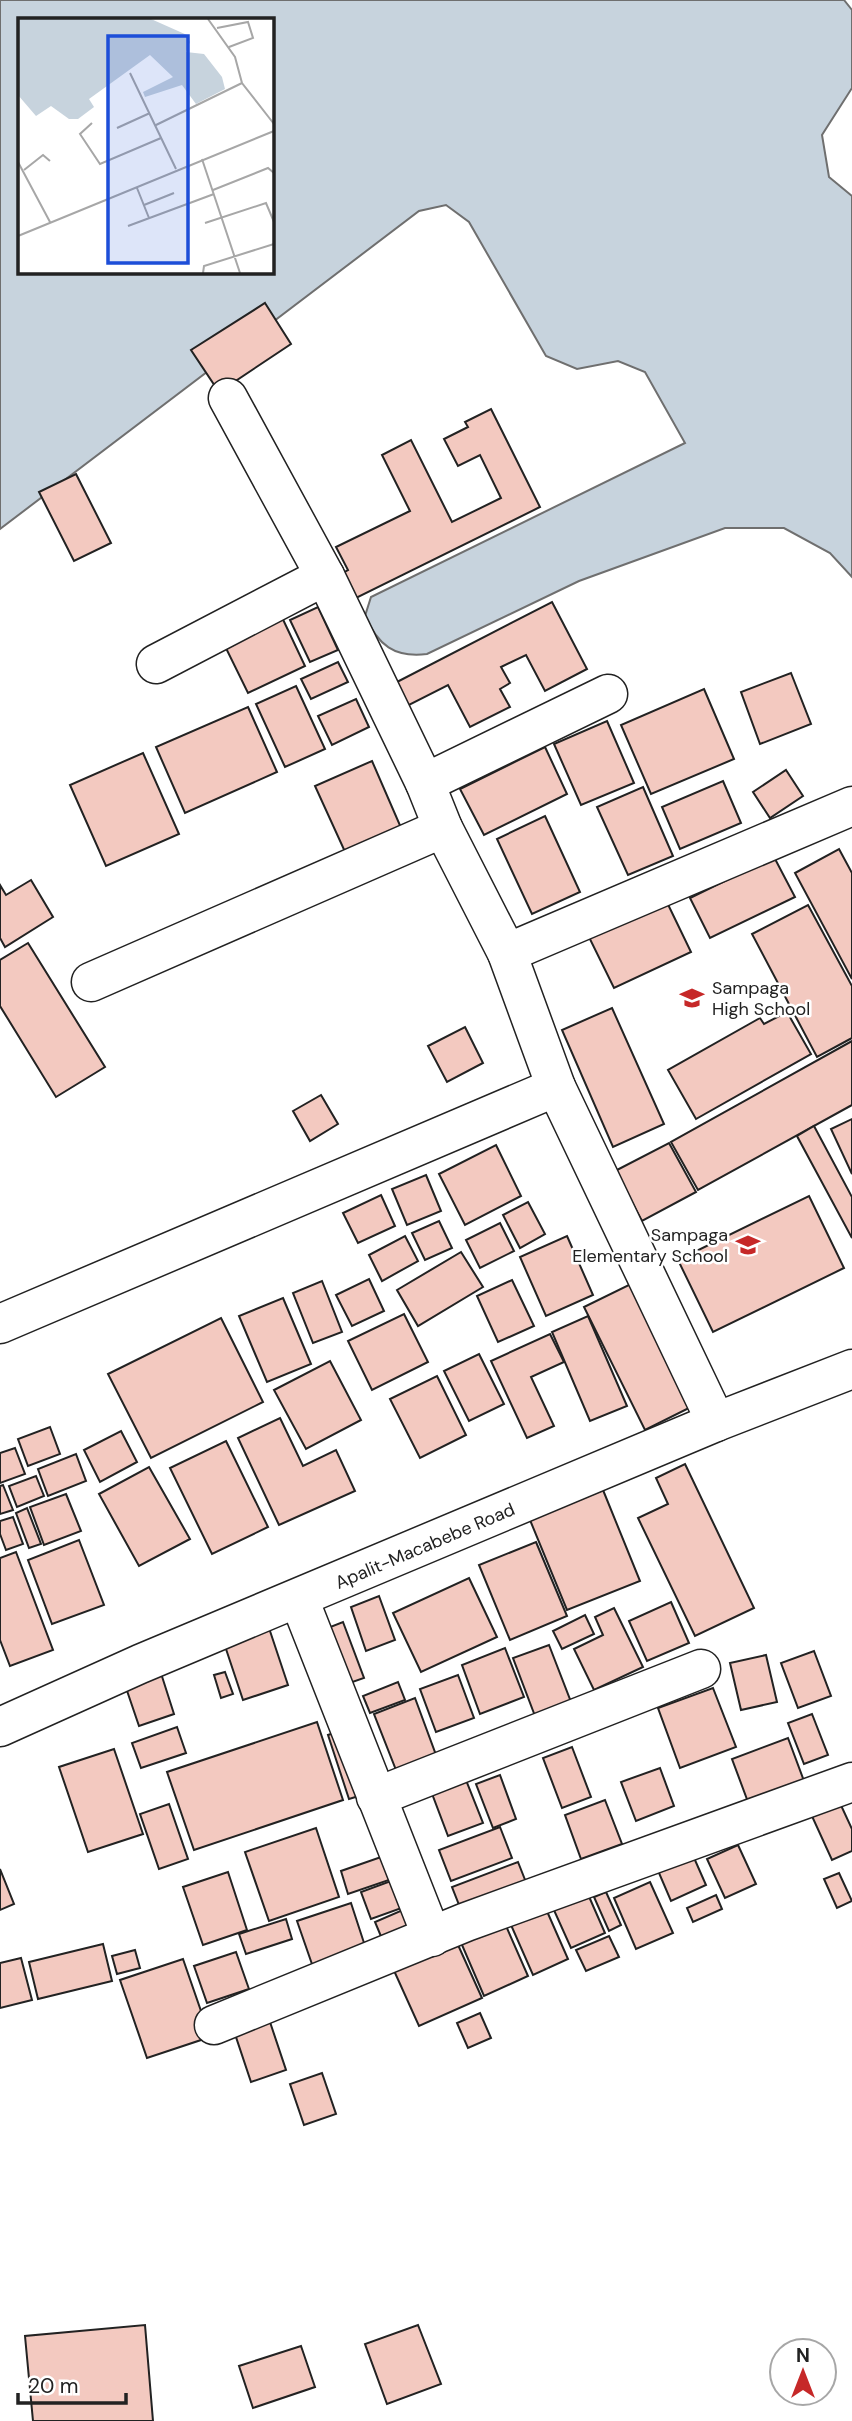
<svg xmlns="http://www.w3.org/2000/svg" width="852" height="2421" font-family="'DM Sans',sans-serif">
<rect width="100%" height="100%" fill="#fff"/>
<!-- water -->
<path fill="#c7d3dd" stroke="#6f6f6f" stroke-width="2" fill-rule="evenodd" d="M0,0H844L852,10V88L822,135L829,177L852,196V577L830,553L784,528H725L579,581L427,654C394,658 378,645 365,616L371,597L685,443L645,372L618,361L577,369L546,356L469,222L446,205L419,211L0,529ZM19,19H271V271H19Z"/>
<!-- building -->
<g fill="#f3c9c0" stroke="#222" stroke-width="2">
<path d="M265,303L291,344L219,392L191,350Z"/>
<path d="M491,409L540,507L352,600L339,575L348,570L336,547L410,511L382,455L411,440L452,522L501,498L480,455L458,466L444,439L468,427L465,422Z"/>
<path d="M76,474L111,543L74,561L39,492Z"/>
<path d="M552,602L587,669L545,691L526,655L501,667L510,683L500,689L510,707L470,727L448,685L407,706L395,683Z"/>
<path d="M318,607L338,650L310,662L290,620Z"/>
<path d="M279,611L305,666L248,693L221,638Z"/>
<path d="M338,662L348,682L311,699L301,679Z"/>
<path d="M791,673L811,724L760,744L741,692Z"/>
<path d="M296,686L325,749L285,767L256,704Z"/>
<path d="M704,689L734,759L651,794L621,725Z"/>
<path d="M356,699L369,727L332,745L318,716Z"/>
<path d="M248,707L277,772L185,813L156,747Z"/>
<path d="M607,721L634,783L581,805L554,744Z"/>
<path d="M545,747L567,794L484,835L460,789Z"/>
<path d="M143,753L179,834L106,866L70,785Z"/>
<path d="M372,761L402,830L346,854L315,786Z"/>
<path d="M786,770L803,796L770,818L753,792Z"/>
<path d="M723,781L741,823L680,849L662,807Z"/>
<path d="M643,787L673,856L628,875L597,807Z"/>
<path d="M545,816L580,892L532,914L497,839Z"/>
<path d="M839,849L852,873V979L795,873Z"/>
<path d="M774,857L795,897L710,938L690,898Z"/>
<path d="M31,880L53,917L5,947L0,938V885L6,895Z"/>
<path d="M662,892L691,952L614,988L585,929Z"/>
<path d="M808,905L852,986V1038L817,1057L752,934Z"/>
<path d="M28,943L105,1067L56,1097L0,1006V960Z"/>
<path d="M612,1008L664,1124L613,1147L562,1030Z"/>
<path d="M787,1012L811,1054L696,1119L668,1070L760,1018L764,1024Z"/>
<path d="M465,1027L483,1063L447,1082L428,1046Z"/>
<path d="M852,1041V1105L698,1190L671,1142Z"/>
<path d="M321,1095L338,1124L310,1141L293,1111Z"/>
<path d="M852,1119V1174L831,1129Z"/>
<path d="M814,1126L852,1197V1238L797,1136Z"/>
<path d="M669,1143L696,1192L642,1221L615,1171Z"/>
<path d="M496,1145L521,1196L465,1225L439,1174Z"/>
<path d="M426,1175L441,1211L407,1225L392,1189Z"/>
<path d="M381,1195L395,1226L358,1243L343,1213Z"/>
<path d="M809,1196L844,1268L713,1332L678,1260Z"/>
<path d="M528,1202L545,1234L520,1248L503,1215Z"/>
<path d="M439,1221L452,1248L425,1260L412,1233Z"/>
<path d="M500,1223L514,1251L480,1268L466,1240Z"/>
<path d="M405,1236L418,1261L382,1281L369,1255Z"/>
<path d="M567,1236L593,1295L546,1316L520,1257Z"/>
<path d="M461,1252L483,1287L418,1326L397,1290Z"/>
<path d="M369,1279L384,1311L352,1326L336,1295Z"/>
<path d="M641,1279L701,1402L645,1430L584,1307Z"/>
<path d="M512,1280L534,1326L498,1342L477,1296Z"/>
<path d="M322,1281L342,1332L313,1343L293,1293Z"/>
<path d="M283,1298L311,1364L267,1382L239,1316Z"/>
<path d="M404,1314L428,1362L372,1390L348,1341Z"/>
<path d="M588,1316L627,1406L590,1421L552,1332Z"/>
<path d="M221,1318L263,1402L151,1458L108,1374Z"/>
<path d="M550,1334L564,1362L531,1377L554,1426L527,1438L491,1361Z"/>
<path d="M479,1354L504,1404L469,1421L444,1371Z"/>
<path d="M330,1361L361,1420L306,1449L274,1390Z"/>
<path d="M437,1376L466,1435L420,1458L390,1399Z"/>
<path d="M280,1418L303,1466L336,1450L355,1491L279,1525L238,1438Z"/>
<path d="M50,1427L60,1454L28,1466L18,1439Z"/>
<path d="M121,1431L137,1462L100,1482L84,1450Z"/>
<path d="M226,1441L268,1527L212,1554L170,1468Z"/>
<path d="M15,1448L25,1474L0,1483V1453Z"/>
<path d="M76,1454L86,1481L48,1496L38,1469Z"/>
<path d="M685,1464L754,1608L695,1636L638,1518L668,1504L656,1478Z"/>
<path d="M149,1467L190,1539L139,1566L99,1494Z"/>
<path d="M36,1476L44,1496L17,1507L9,1486Z"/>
<path d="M3,1485L13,1510L0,1514V1486Z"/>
<path d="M603,1490L640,1581L567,1610L530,1520Z"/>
<path d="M66,1494L81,1531L44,1545L30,1507Z"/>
<path d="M27,1508L41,1544L29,1548L16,1513Z"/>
<path d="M13,1517L23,1544L6,1550L0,1534V1521Z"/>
<path d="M79,1540L104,1605L52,1624L28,1560Z"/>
<path d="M536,1542L567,1616L510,1640L479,1565Z"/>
<path d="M16,1552L53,1650L10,1666L0,1640V1558Z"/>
<path d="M469,1578L497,1637L421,1672L393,1613Z"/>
<path d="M379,1596L395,1640L366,1651L351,1607Z"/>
<path d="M671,1602L689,1643L647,1661L629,1621Z"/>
<path d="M614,1608L643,1667L594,1690L574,1649L603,1635L595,1617Z"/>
<path d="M585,1615L594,1634L562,1649L553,1631Z"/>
<path d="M266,1619L288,1685L243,1700L221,1634Z"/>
<path d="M343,1622L364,1678L341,1686L320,1631Z"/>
<path d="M549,1645L571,1702L535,1716L513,1658Z"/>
<path d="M505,1648L524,1697L480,1714L462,1665Z"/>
<path d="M814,1651L831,1696L798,1708L781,1663Z"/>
<path d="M766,1655L777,1702L741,1710L730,1663Z"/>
<path d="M159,1667L174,1714L139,1726L123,1679Z"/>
<path d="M225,1672L233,1694L221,1698L214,1675Z"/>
<path d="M458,1675L474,1718L436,1732L420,1689Z"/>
<path d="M398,1682L405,1700L370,1713L363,1696Z"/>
<path d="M713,1688L736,1747L680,1768L658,1708Z"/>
<path d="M415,1698L436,1755L396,1770L374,1714Z"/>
<path d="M812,1714L828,1755L804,1764L788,1723Z"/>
<path d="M317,1722L343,1800L194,1850L167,1772Z"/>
<path d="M177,1727L186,1753L141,1768L132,1743Z"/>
<path d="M349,1728L372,1792L349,1799L328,1735Z"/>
<path d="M788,1738L804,1781L748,1802L732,1759Z"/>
<path d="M572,1747L591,1797L562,1808L543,1758Z"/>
<path d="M114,1749L143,1834L88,1852L59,1767Z"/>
<path d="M660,1768L674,1806L636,1821L621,1782Z"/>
<path d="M462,1770L483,1823L448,1836L428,1783Z"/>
<path d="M500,1775L516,1819L493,1828L476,1784Z"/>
<path d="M605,1800L622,1844L581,1859L565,1815Z"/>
<path d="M839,1801L852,1829V1851L832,1860L811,1814Z"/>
<path d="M169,1804L188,1859L159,1869L140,1814Z"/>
<path d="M500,1827L512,1858L451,1881L439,1850Z"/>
<path d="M316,1828L339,1897L269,1921L245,1852Z"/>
<path d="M738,1845L756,1884L725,1898L707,1859Z"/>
<path d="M691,1851L706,1885L671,1901L656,1866Z"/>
<path d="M381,1857L389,1880L348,1894L341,1871Z"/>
<path d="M518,1862L531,1895L465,1920L452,1887Z"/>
<path d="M0,1869L14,1904L0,1910Z"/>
<path d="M228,1872L247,1930L203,1945L183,1887Z"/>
<path d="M839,1873L852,1901L837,1908L824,1879Z"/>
<path d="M399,1878L410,1905L371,1919L361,1892Z"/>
<path d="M650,1882L673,1933L636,1949L614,1898Z"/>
<path d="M587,1892L605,1933L571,1948L553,1908Z"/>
<path d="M606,1892L621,1925L609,1931L594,1897Z"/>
<path d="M716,1895L722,1909L693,1922L687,1908Z"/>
<path d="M351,1903L366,1949L313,1967L297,1921Z"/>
<path d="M405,1909L415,1934L385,1946L375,1922Z"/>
<path d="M546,1909L568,1959L533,1975L511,1925Z"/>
<path d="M286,1919L292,1939L246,1954L239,1934Z"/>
<path d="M503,1919L528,1976L484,1996L459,1938Z"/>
<path d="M454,1936L482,1998L419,2026L391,1964Z"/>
<path d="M609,1936L619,1957L586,1971L576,1950Z"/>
<path d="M103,1944L112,1981L38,1999L29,1962Z"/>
<path d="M135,1950L140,1968L117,1974L112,1956Z"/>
<path d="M236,1952L249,1989L207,2003L194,1966Z"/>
<path d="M21,1958L32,2000L0,2008V1963Z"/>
<path d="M183,1959L210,2037L147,2058L120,1980Z"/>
<path d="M480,2013L491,2038L468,2048L457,2023Z"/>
<path d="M270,2022L286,2070L251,2082L235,2034Z"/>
<path d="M322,2073L336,2114L304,2125L290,2084Z"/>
<path d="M145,2325L153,2421H33L25,2336Z"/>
<path d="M418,2325L441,2384L387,2404L365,2344Z"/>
<path d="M301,2346L315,2387L253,2408L239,2366Z"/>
</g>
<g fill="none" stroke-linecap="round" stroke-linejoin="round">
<!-- minor casing -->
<g stroke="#222" stroke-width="41">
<g id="minor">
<path d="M228,398L325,576L425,783L443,828L507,953L556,1087L716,1422"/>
<path d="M156,664L325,576"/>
<path d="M425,783L608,694"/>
<path d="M507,953L852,806"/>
<path d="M91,982L443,828"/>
<path d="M0,1324L556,1087"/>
<path d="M299,1599L432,1937"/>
<path d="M376,1797L701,1669"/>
<path d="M214,2025L466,1922L852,1782"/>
</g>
</g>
<!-- major casing -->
<g stroke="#222" stroke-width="41">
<path id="major" d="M0,1727L140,1664L716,1422L852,1369"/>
</g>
<!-- minor -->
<use href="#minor" stroke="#fff" stroke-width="38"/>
<!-- major -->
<use href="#major" stroke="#fff" stroke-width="38"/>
</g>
<!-- icons -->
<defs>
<g id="school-bare" transform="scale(1.89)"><path d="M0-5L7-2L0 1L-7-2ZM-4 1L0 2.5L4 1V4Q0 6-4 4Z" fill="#c62828" stroke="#fff" stroke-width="2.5" paint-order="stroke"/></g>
</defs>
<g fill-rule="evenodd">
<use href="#school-bare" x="692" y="998"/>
<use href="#school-bare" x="748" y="1245"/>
</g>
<g text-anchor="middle" stroke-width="5" stroke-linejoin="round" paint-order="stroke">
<!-- poi labels -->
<g font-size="18" fill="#222" stroke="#fff" text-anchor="start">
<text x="712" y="994">Sampaga<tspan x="712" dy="21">High School</tspan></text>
<text x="728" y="1241" text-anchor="end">Sampaga<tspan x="728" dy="21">Elementary School</tspan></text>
</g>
<!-- street labels -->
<g font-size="18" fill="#222" stroke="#fff">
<text transform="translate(425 1546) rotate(-23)" y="6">Apalit-Macabebe Road</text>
</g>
</g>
<!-- overview -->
<g transform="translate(18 18)">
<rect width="256" height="256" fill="#fff"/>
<path d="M0,1H133L169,17L172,24L168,34L186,36L204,59L207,71L178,86L164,67L127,79L125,74L155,59L132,37L71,81L76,89L60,101H51L33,88L18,98L0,77Z" fill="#c7d3dd"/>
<path fill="none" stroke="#a7a7a7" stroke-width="2" d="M190,1L217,39L224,65L256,106M199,10L230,4L235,20L211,29M112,55L158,151M74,105L62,116L82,146L143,120M138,107L224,65M99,110L132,95M184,141L222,255M0,144L32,204M6,152L25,137L32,143M119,170L131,200M195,172L250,150L256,155M126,187L156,175M187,205L248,185L256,204M110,208L196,176M0,218L256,113M185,255L186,248L256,226"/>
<path fill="#1d4ed8" fill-opacity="0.15" stroke="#1d4ed8" stroke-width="3.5" d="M90,18H170V245H90Z"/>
<rect width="256" height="256" fill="none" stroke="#222" stroke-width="3.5"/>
</g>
<!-- north arrow -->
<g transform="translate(803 2372)"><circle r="33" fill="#ffffff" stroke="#a7a7a7" stroke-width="2"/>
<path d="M0-5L12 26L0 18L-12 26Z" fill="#c62828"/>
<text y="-10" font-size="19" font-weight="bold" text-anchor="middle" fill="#222222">N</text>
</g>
<!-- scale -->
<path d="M18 2393v10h108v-10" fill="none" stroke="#222222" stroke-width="3.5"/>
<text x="28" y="2393" font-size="21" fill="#222222" stroke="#ffffff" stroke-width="5" paint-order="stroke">20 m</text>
</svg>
